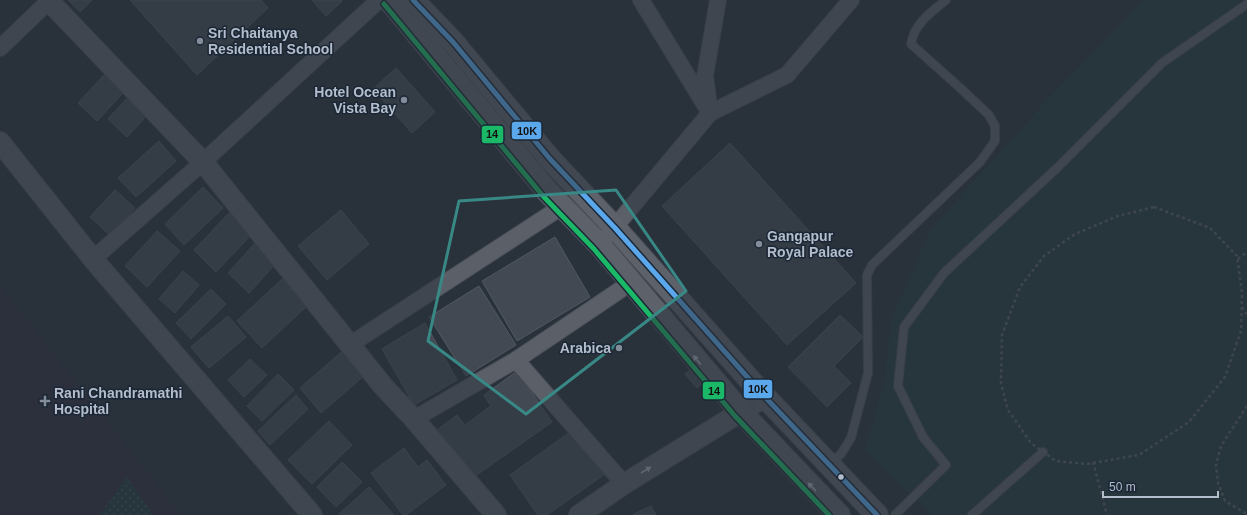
<svg xmlns="http://www.w3.org/2000/svg" width="1247" height="515" font-family="Arial,sans-serif">
<defs>
<pattern id="grass-dots" width="8" height="8" patternUnits="userSpaceOnUse"><rect width="8" height="8" fill="#253d41"/><path d="M2 2h.1M6 6h.1" fill="none" stroke="#42575b" stroke-width="1.8" stroke-linecap="round"/></pattern>
</defs>
<rect width="100%" height="100%" fill="#29313b"/>
<!-- medical -->
<path fill="#302f40" d="M0,286L181,515H0Z"/>
<!-- grass -->
<path fill="url(#grass-dots)" d="M127,477L153,515H100Z"/>
<!-- park -->
<path fill="#253d41" d="M1143,0H1247V515H933L864,451L884,385L891,319L931,229L1047,100Z"/>
<!-- building -->
<g fill="#424952" stroke="#515862">
<path d="M68,0H92L80,12Z"/>
<path d="M130,0H261L268,8L197,75Z"/>
<path d="M312,0H341L342,1L326,16Z"/>
<path d="M396,68L435,112L412,133L373,89Z"/>
<path d="M104,75L123,93L97,121L78,103Z"/>
<path d="M130,95L149,113L127,137L108,119Z"/>
<path d="M159,141L176,161L136,197L118,178Z"/>
<path d="M730,143L856,283L787,345L662,206Z"/>
<path d="M203,187L223,208L184,245L165,224Z"/>
<path d="M115,190L135,208L111,236L90,217Z"/>
<path d="M341,210L369,244L327,280L298,246Z"/>
<path d="M229,213L252,234L216,272L194,250Z"/>
<path d="M157,231L180,251L147,287L125,266Z"/>
<path d="M555,237L590,297L517,341L482,281Z"/>
<path d="M257,241L279,260L249,293L228,273Z"/>
<path d="M183,271L199,285L175,313L159,299Z"/>
<path d="M282,279L307,306L262,348L237,321Z"/>
<path d="M479,286L516,345L466,376L429,317Z"/>
<path d="M211,289L226,304L191,339L176,323Z"/>
<path d="M840,315L863,337L834,366L851,383L827,407L788,367Z"/>
<path d="M228,316L246,337L209,368L191,347Z"/>
<path d="M425,323L457,380L414,405L382,349Z"/>
<path d="M345,349L366,374L321,413L300,388Z"/>
<path d="M250,359L267,375L244,397L228,380Z"/>
<path d="M691,369L703,383L697,388L685,374Z"/>
<path d="M517,371L552,422L471,479L437,430L457,415L465,425L491,406L484,395Z"/>
<path d="M278,374L294,390L262,421L247,406Z"/>
<path d="M296,395L308,409L270,445L258,431Z"/>
<path d="M329,421L352,445L312,484L288,460Z"/>
<path d="M573,430L605,474L547,515H538L510,475Z"/>
<path d="M404,448L418,467L427,460L446,485L406,515H403L371,473Z"/>
<path d="M342,462L362,482L336,507L317,487Z"/>
<path d="M369,487L394,515H340L339,514Z"/>
<path d="M651,506L656,515H633L636,513Z"/>
</g>
<g fill="none" stroke-linecap="round" stroke-linejoin="round">
<!-- service casing -->
<g stroke="#484d55" stroke-width="10">
<g id="service">
<path d="M830,464L841,454L851,438L868,373L867,275L872,265L980,162L995,141V126L989,115L958,86L911,44C914,24 931,12 946,0"/>
<path d="M895,515L946,465L923,437L898,386L904,327L944,273L1057,168L1162,63L1247,4"/>
<path d="M972,515L1043,452"/>
</g>
</g>
<!-- minor casing -->
<g stroke="#484d55" stroke-width="18">
<g id="minor">
<path d="M718,0L705,76L710,113L787,75L851,0"/>
<path d="M0,48L49,1"/>
<path d="M608,235L710,113L641,0"/>
<path d="M93,259L203,162L379,0"/>
<path d="M351,344L552,213"/>
<path d="M516,360L624,484"/>
<path d="M414,419L516,360L620,290"/>
</g>
</g>
<!-- tertiary casing -->
<g stroke="#484d55" stroke-width="22">
<g id="tertiary">
<path d="M48,0L203,162L383,386L414,419L496,515"/>
<path d="M0,142L93,259L312,515"/>
<path d="M579,515L624,484L765,397"/>
</g>
</g>
<!-- primary casing -->
<g stroke="#474d57" stroke-width="24">
<g id="primary">
<path d="M389,0L548,192L599,244L740,411L839,515"/>
<path d="M413,0L453,42L550,159L615,228L765,397L877,515"/>
</g>
</g>
<!-- path -->
<g stroke="#575e65" stroke-width="2.5" stroke-dasharray="3 3" stroke-linecap="butt">
<path d="M1154,207L1210,228L1237,256L1242,293L1241,331L1225,377L1189,422L1139,455L1087,464L1056,461L1031,443L1008,410L1001,384L1002,335L1020,287L1044,256L1075,234L1118,216Z"/>
<path d="M1238,259L1247,252"/>
<path d="M1242,307L1247,315"/>
<path d="M1247,406L1221,446L1216,465L1218,483L1225,501L1247,514"/>
<path d="M1093,462L1107,515"/>
</g>
<!-- service -->
<use href="#service" stroke="#5a5f68" stroke-width="8"/>
<!-- minor -->
<use href="#minor" stroke="#5a5f68" stroke-width="16"/>
<!-- tertiary -->
<use href="#tertiary" stroke="#5a5f68" stroke-width="20"/>
<!-- primary -->
<use href="#primary" stroke="#5d626a" stroke-width="22"/>
<!-- bus-1 casing -->
<g stroke="#1b2736" stroke-width="8">
<path id="bus-1" d="M413,0L453,42L550,159L615,228L765,397L877,515"/>
</g>
<!-- bus-2 casing -->
<g stroke="#1b2736" stroke-width="8">
<path id="bus-2" d="M384,4L543,196L594,249L735,416L829,515"/>
</g>
<!-- bus-1 -->
<use href="#bus-1" stroke="#5aa8eb" stroke-width="5"/>
<!-- bus-2 -->
<use href="#bus-2" stroke="#1ab867" stroke-width="5"/>
</g>
<!-- one-way arrows -->
<defs><path id="oneway-solid" d="M-6-.8H1V-3.2L6.5 0L1 3.2V.8H-6Z"/></defs>
<g fill="#a2abb8">
<use href="#oneway-solid" transform="translate(697 360) rotate(-130)"/>
<use href="#oneway-solid" transform="translate(812 487) rotate(-134)"/>
</g>
<use fill="#9da6b3" href="#oneway-solid" transform="translate(646 470) rotate(-32)"/>
<!-- marked area -->
<path d="M0 0H1247V515H0ZM616,190L686,291L526,414L428,341L459,201Z" fill="#29313b" fill-opacity=".55" fill-rule="evenodd"/>
<path fill="none" stroke="#388886" stroke-width="3" stroke-linejoin="round" d="M616,190L686,291L526,414L428,341L459,201Z"/>
<!-- markers -->
<g fill="#838c99" stroke="#1b2736" stroke-width="1.5">
<circle cx="200" cy="41" r="4"/>
<circle cx="404" cy="100" r="4"/>
<circle cx="759" cy="244" r="4"/>
<circle cx="619" cy="348" r="4"/>
<path d="M43 395h4v4h4v4h-4v4h-4v-4h-4v-4h4z"/>
</g>
<circle fill="#b3bdcc" stroke="#1b2736" stroke-width="1.5" cx="841" cy="477" r="3.5"/>
<g text-anchor="middle" stroke-width="3" stroke-linejoin="round" paint-order="stroke">
<!-- poi labels -->
<g font-size="14" font-weight="bold" fill="#b3bdcc" stroke="#1b2736" text-anchor="start">
<text x="208" y="38">Sri Chaitanya<tspan x="208" dy="16">Residential School</tspan></text>
<text x="396" y="97" text-anchor="end">Hotel Ocean<tspan x="396" dy="16">Vista Bay</tspan></text>
<text x="767" y="241">Gangapur<tspan x="767" dy="16">Royal Palace</tspan></text>
<text x="611" y="353" text-anchor="end">Arabica</text>
<text x="54" y="398">Rani Chandramathi<tspan x="54" dy="16">Hospital</tspan></text>
</g>
</g>
<g stroke="#1b2736" stroke-width="1.5">
<rect x="511" y="121" width="31" height="19" rx="4" fill="#5aa8eb"/>
<rect x="481" y="125" width="23" height="19" rx="4" fill="#1ab867"/>
<rect x="743" y="379" width="30" height="20" rx="4" fill="#5aa8eb"/>
<rect x="702" y="381" width="23" height="19" rx="4" fill="#1ab867"/>
</g>
<g font-size="11" text-anchor="middle" font-weight="bold" fill="#111">
<text x="527" y="135">10K</text>
<text x="492" y="138">14</text>
<text x="758" y="393">10K</text>
<text x="714" y="395">14</text>
</g>
<!-- scale -->
<path d="M1103 491v6h115v-6" fill="none" stroke="#b3bdcc" stroke-width="2"/>
<text x="1109" y="491" font-size="12" fill="#b3bdcc" stroke="#1b2736" stroke-width="3" paint-order="stroke">50 m</text>
</svg>
